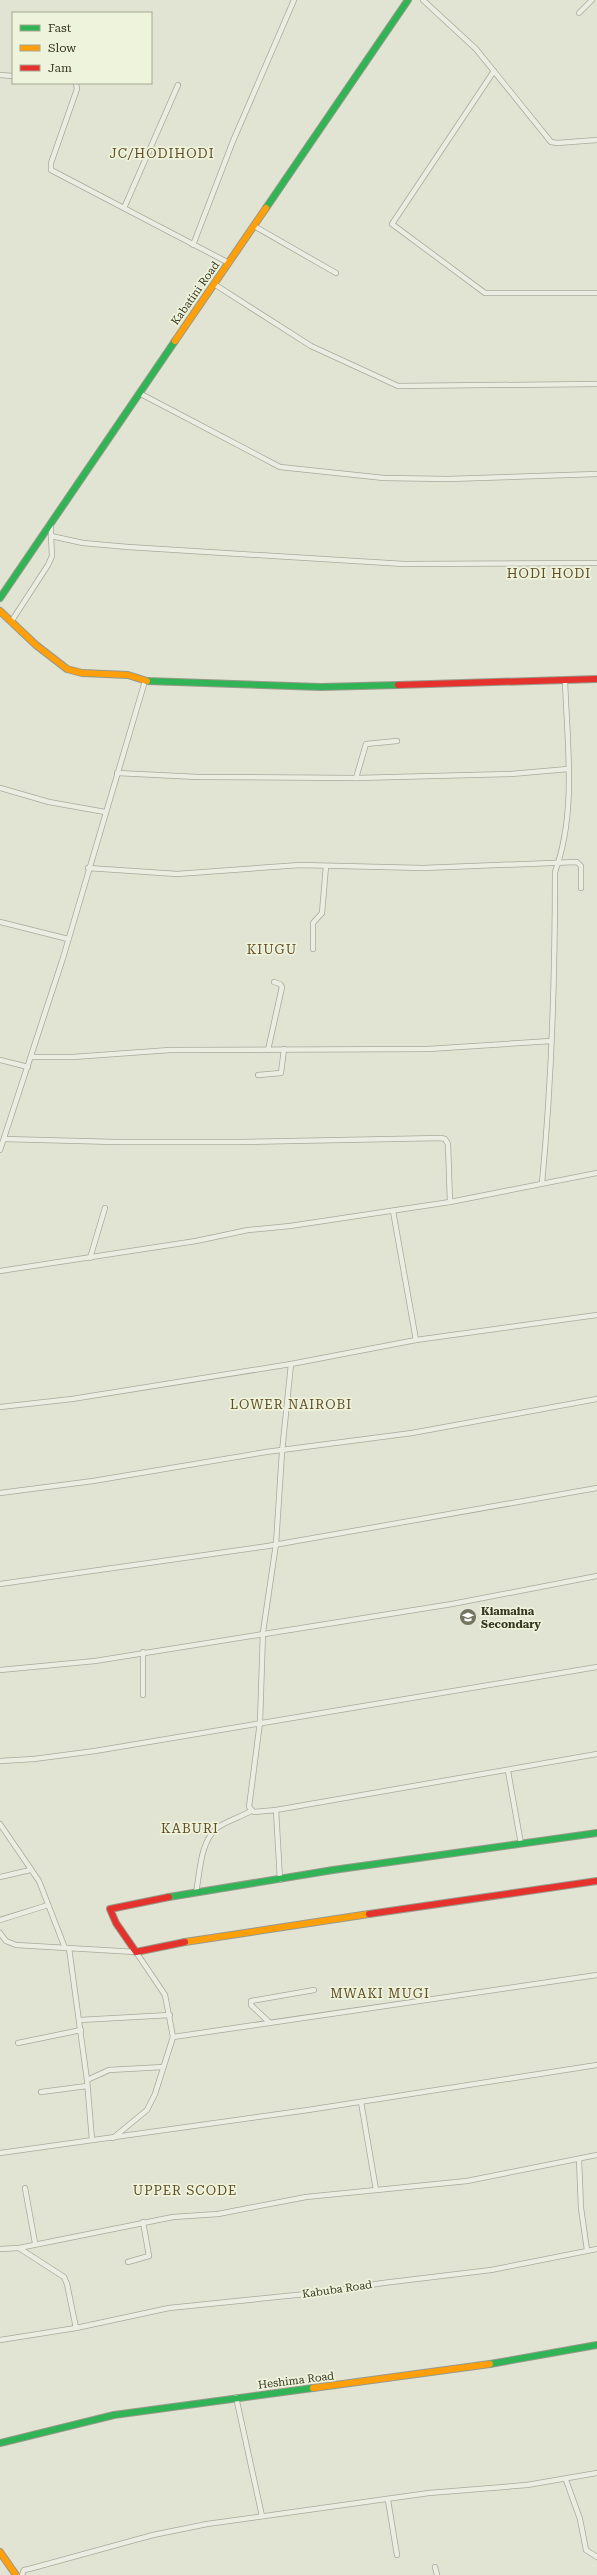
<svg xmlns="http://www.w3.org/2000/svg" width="597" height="2575" font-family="'Roboto Serif',serif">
<rect width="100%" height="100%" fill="#e1e4d3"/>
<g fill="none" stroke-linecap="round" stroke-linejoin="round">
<!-- street casing -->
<g stroke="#a8aa9b" stroke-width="6">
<g id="street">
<path d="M423,0L476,49L551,142L557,143L597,140"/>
<path d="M579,13L592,0"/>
<path d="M494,71L392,224L485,293H597"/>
<path d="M0,75L13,76"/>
<path d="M76,83L77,89L51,163V170L229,263"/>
<path d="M124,208L178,85"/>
<path d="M254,226L336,273"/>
<path d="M193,245L233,141L294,0"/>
<path d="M214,284L311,346L398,386L597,384"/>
<path d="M139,393L280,467L384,478L448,479L597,474"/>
<path d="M51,523V536L83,543L128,547L404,564L597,563"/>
<path d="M11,622L48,565L52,556L51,536"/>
<path d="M117,773L198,777L356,778L511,774L568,769"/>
<path d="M356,778L366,744L397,741"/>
<path d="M0,788L49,802L105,812"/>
<path d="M88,868L177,874L300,865L423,868L577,862L581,866V888"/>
<path d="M0,922L68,939"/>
<path d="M313,949V923L322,913L326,866"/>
<path d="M268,1050L282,987L280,984L274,982"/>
<path d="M31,1057H73L170,1050L428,1049L551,1041"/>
<path d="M0,1060L28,1067"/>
<path d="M258,1075L281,1073L284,1049"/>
<path d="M4,1139L116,1142H240L441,1138L445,1139L448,1144L450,1202"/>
<path d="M0,1150L63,958L145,681"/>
<path d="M542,1183C552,1079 555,975 555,872C577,812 567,743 565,680"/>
<path d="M393,1211L416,1340"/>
<path d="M90,1258L105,1208"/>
<path d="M0,1271L196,1241L248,1230L290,1226L450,1202L597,1173"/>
<path d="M0,1407L72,1399L291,1364L416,1340L597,1315"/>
<path d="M0,1493L93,1481L266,1452L412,1433L597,1399"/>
<path d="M0,1584L268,1546L597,1488"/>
<path d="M0,1670L95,1661L452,1604L597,1576"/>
<path d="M143,1695V1652"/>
<path d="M0,1761L34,1759L95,1751L597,1667"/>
<path d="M508,1771L521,1844"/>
<path d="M276,1810L597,1754"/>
<path d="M0,1824L39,1881L65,1948"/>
<path d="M0,1877L30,1870"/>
<path d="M280,1880L276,1810L254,1812L249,1807L260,1722L263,1632L276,1544L282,1452L291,1364"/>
<path d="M196,1893C200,1872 200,1842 217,1828C226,1821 241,1817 251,1811"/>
<path d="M0,1920L48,1905"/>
<path d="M0,1933L6,1941L16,1945L136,1952L165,1995L173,2037L155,2094L147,2110L113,2138"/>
<path d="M69,1948L87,2080L92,2140"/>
<path d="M80,2020L170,2015"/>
<path d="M270,2023L251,2005V2001L314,1990"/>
<path d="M173,2037L597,1975"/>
<path d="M18,2043L81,2030"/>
<path d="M87,2080L109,2070L163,2067"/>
<path d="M41,2092L87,2086"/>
<path d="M361,2102L376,2190"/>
<path d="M0,2153L308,2110L597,2065"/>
<path d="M579,2159L581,2208L587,2250"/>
<path d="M25,2188L35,2243"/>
<path d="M19,2248L64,2277L67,2284L76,2328"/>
<path d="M0,2249L19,2248L173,2217L218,2214L306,2197L467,2181L597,2155"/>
<path d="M128,2262L149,2256L143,2222"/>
<path d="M0,2340L76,2328L169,2308L326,2292L383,2283L491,2270L597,2249"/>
<path d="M236,2397L262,2516"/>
<path d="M566,2480L580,2519L586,2550L597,2557"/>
<path d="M388,2500L397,2555"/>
<path d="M435,2567L437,2575"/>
<path d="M22,2575L24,2570L29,2569L153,2535L207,2524L429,2493L527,2485L597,2473"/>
</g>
</g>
<!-- fast casing -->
<g stroke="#98998b" stroke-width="8">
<g id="fast">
<path d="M266,208L408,0"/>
<path d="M0,598L175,341"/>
<path d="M147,681L321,687L398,685"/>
<path d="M169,1897L333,1870L597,1833"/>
<path d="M490,2364L597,2345"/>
<path d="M0,2443L114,2415L313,2388"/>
</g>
</g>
<!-- slow casing -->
<g stroke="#98998b" stroke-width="8">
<g id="slow">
<path d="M175,341L266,208"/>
<path d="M0,611L36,645L67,669L82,673L128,675L147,681"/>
<path d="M185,1942L369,1914"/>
<path d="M313,2388L490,2364"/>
<path d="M0,2552L16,2575"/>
</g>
</g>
<!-- jam casing -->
<g stroke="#98998b" stroke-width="8">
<g id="jam">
<path d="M398,685L597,679"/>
<path d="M169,1897L110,1909L116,1923L136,1952L185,1942"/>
<path d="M369,1914L597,1881"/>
</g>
</g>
<!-- street -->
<use href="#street" stroke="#ebede3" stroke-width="4.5"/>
<!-- fast -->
<use href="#fast" stroke="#30b455" stroke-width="6"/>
<!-- slow -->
<use href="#slow" stroke="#ff9f0a" stroke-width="6"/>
<!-- jam -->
<use href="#jam" stroke="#e5322d" stroke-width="6"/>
</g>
<!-- icons -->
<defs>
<g id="school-disc" transform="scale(0.9)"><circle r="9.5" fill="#747461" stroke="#eef3db"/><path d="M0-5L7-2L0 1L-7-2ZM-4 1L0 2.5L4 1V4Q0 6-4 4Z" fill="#fff"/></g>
</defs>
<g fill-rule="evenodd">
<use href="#school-disc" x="468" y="1617"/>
</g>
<g text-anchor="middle" stroke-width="3.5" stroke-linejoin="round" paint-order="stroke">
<!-- street labels -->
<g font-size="11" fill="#393823" stroke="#eef3db">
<text transform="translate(195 293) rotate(-55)" y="4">Kabatini Road</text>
<text transform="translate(337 2289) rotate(-8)" y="4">Kabuba Road</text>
<text transform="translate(296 2380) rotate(-7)" y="4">Heshima Road</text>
</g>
<!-- poi labels -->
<g font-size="11" font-weight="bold" fill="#393823" stroke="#eef3db" text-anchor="start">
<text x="481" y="1615">Kiamaina<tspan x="481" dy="13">Secondary</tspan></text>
</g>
<!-- quarter labels -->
<g font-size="13" letter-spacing="1" fill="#614e27" stroke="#eef3db">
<text x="162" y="158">JC/HODIHODI</text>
<text x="549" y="578">HODI HODI</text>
<text x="272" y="954">KIUGU</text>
<text x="291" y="1409">LOWER NAIROBI</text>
<text x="190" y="1833">KABURI</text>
<text x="380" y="1998">MWAKI MUGI</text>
<text x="185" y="2195">UPPER SCODE</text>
</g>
</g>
<!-- legend -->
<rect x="12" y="12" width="140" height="72" fill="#eef3db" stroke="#a6a891"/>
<rect x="20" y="25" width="20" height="6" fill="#30b455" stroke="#a6a891"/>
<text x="48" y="32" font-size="12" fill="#393823">Fast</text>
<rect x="20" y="45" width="20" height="6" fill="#ff9f0a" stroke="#a6a891"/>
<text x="48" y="52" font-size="12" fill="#393823">Slow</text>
<rect x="20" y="65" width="20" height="6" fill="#e5322d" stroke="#a6a891"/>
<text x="48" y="72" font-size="12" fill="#393823">Jam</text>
</svg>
